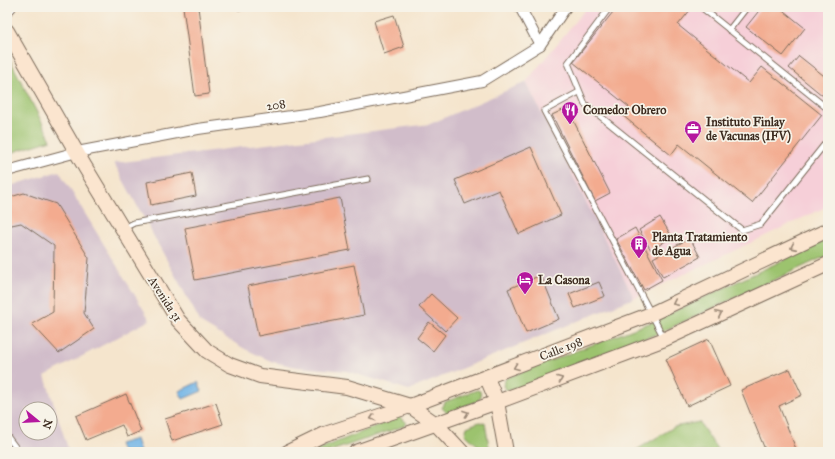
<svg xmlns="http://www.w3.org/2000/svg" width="835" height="459" font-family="'IM FELL Great Primer',serif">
<rect width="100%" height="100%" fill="#f7f3e8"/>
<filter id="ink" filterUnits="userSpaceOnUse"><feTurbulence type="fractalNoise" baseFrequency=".025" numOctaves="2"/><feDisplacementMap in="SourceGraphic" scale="8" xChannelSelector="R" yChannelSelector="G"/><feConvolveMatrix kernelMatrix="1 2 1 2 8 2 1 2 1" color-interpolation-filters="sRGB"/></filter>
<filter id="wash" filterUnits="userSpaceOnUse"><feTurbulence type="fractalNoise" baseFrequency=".012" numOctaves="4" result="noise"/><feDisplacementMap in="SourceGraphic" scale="16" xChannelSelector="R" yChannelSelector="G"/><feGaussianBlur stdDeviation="0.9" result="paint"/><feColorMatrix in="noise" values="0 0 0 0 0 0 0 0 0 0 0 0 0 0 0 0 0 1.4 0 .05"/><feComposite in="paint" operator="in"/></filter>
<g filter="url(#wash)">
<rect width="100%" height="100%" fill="#f5e5cd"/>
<!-- built -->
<path fill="#f6cfd8" d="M587,7H828V206L634,298L526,82Z"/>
<!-- industrial -->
<g fill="#d1bdca" fill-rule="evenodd">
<path d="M526,82L634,298L409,390L347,371L298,367L273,362L245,349L201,323L114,163L430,124Z"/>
<path d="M59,171L150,320L45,376L69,452H7V187ZM26,409H50V433H26Z"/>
</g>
<!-- green -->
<g fill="#9cc36e" stroke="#6c7646">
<path d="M7,54L51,140L7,154Z"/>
<path d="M828,239V255L659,333L512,390H506L503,386L506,378L654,321Z"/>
<path d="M477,390L480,391L481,397L478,401L447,413L442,408L445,402Z"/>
<path d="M399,417L404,420L407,423L404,426L328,452H312Z"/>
<path d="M479,422L485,423L490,452H485L465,434L467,427Z"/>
<path d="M699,422L719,452H633L674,427Z"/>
<path d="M436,445L445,452H414Z"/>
</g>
<!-- water -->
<g fill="#71b4e6" stroke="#566f82">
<path d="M198,382L202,391L183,399L179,391Z"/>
<path d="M136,439L140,452H122L119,444Z"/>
</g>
<g id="blocks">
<!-- building -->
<g fill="#f3ab8f">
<path d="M183,7H198L209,94L195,96Z"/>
<path d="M238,7H256V8L238,10Z"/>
<path d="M617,7H688L691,9L678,25L749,83L762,67L822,115L752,203L679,144L671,155L622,115L629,107L573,62Z"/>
<path d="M762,7H779L805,28L783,56L746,27Z"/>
<path d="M394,15L404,47L384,54L374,21Z"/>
<path d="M799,56L828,79V100L789,68Z"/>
<path d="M567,108L610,193L595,201L552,115Z"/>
<path d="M531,147L561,215L519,234L499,190L465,204L455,180Z"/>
<path d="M192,173L196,196L151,205L147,182Z"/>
<path d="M24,193L56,204L89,258L84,313L94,329L59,353L32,324L53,312L54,246L21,223L7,226V198Z"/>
<path d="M340,198L350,250L195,280L185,228Z"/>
<path d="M660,217L672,237L651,250L639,230Z"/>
<path d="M635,228L662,280L644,290L616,239Z"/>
<path d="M690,238L700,257L663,277L653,258Z"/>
<path d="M354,265L364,315L258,336L248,286Z"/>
<path d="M541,275L559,319L526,333L508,289Z"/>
<path d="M599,282L605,296L575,308L569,294Z"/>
<path d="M431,294L457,318L445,331L419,307Z"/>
<path d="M429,322L445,335L433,351L417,338Z"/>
<path d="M709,339L730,386L687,406L666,359Z"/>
<path d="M790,369L802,395L779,406L796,449L789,452H766L741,390Z"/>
<path d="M126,394L141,431L127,437L122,425L86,440L76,416Z"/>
<path d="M216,403L223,424L172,441L165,419Z"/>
</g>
</g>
</g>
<g filter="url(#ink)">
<use href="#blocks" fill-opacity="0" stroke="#7c6b5b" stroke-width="1"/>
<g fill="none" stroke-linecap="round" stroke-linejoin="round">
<!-- lane casing -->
<g stroke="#7c6b5b" stroke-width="7">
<g id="lane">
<path d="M610,7L568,63L585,104L742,230L761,224L828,140"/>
<path d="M701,7L828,109"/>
<path d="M729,30L747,7"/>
<path d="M579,92L544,111L664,338"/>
<path d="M124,228L134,223L368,179"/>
<path d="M7,436L19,452"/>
</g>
</g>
<!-- street casing -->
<g stroke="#7c6b5b" stroke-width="12">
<g id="street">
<path d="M520,7L540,45"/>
<path d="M7,11L11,7"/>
<path d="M7,171L77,152L198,129L320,112L482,81L540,45L566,7"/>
</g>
</g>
<!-- secondary casing -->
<g stroke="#7c6b5b" stroke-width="16">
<g id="secondary">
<path d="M7,31L85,167L178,320L207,351L230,365L260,376L347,387L410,406L436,424L462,452"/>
<path d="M487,378L497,402L506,452"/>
<path d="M288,452L325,434L410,406L651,314L828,230"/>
<path d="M356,452L497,402L665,339L828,264"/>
</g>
</g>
<!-- lane -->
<use href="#lane" stroke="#fff" stroke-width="5"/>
<!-- street -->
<use href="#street" stroke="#fff" stroke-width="10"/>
<!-- secondary -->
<use href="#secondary" stroke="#fbe5cf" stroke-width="14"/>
</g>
<!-- one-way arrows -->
<defs><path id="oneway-chevron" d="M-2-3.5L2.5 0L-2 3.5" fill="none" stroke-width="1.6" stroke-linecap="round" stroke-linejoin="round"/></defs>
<g stroke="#9b8876">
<use href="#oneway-chevron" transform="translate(793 247) rotate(155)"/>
<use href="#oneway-chevron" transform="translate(675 303) rotate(155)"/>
<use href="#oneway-chevron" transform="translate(719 314) rotate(-25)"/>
<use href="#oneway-chevron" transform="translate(516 367) rotate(159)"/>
<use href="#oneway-chevron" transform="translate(560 379) rotate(-21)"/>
<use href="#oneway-chevron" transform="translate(466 413) rotate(-20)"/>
<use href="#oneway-chevron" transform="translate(373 418) rotate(162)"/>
</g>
</g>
<!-- icons -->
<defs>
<g id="restaurant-pin" transform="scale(0.9)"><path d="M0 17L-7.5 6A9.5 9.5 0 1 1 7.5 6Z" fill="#b5179e" stroke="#f7f3e8"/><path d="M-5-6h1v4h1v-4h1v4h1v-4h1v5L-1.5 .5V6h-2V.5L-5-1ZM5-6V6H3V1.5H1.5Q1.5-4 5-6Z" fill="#fff"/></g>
<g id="office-pin" transform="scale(0.9)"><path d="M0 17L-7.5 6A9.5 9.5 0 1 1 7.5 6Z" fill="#b5179e" stroke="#f7f3e8"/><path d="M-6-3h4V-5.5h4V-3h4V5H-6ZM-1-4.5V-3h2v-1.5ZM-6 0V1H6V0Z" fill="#fff"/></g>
<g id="building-pin" transform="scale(0.9)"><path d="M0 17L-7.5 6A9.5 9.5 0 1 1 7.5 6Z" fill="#b5179e" stroke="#f7f3e8"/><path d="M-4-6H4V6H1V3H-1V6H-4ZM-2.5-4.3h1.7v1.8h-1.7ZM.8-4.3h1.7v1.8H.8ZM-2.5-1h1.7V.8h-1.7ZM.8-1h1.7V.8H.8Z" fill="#fff"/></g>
<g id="hotel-pin" transform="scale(0.9)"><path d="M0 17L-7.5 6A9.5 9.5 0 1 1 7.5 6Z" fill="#b5179e" stroke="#f7f3e8"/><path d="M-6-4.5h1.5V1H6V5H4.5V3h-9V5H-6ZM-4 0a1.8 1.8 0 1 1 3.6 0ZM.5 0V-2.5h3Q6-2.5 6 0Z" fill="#fff"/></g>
</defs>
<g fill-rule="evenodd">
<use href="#restaurant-pin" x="570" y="110"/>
<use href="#office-pin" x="693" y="129"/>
<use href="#building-pin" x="639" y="244"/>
<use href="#hotel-pin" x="525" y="280"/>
</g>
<g text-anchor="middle" stroke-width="3.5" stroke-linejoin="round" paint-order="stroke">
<!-- street labels -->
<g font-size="12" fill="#3b2a1e" stroke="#f7f3e8">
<text transform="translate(276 105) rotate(-8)" y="4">208</text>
<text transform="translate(165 299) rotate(57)" y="4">Avenida 31</text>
<text transform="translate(561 349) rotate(-21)" y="4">Calle 198</text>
</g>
<!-- poi labels -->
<g font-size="12" font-weight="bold" fill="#3b2a1e" stroke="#f7f3e8" text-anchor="start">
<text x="583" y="114">Comedor Obrero</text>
<text x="706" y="126">Instituto Finlay<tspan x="706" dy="14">de Vacunas (IFV)</tspan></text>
<text x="652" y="241">Planta Tratamiento<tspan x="652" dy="14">de Agua</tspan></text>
<text x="538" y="284">La Casona</text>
</g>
</g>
<!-- margin -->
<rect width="835" height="459" fill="none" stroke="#f7f3e8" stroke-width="24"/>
<!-- north arrow -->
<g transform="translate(38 421) rotate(108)"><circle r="19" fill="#f7f3e8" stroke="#aca397"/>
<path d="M0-3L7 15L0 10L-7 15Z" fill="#b5179e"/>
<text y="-6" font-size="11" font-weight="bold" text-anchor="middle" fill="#3b2a1e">N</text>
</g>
</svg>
